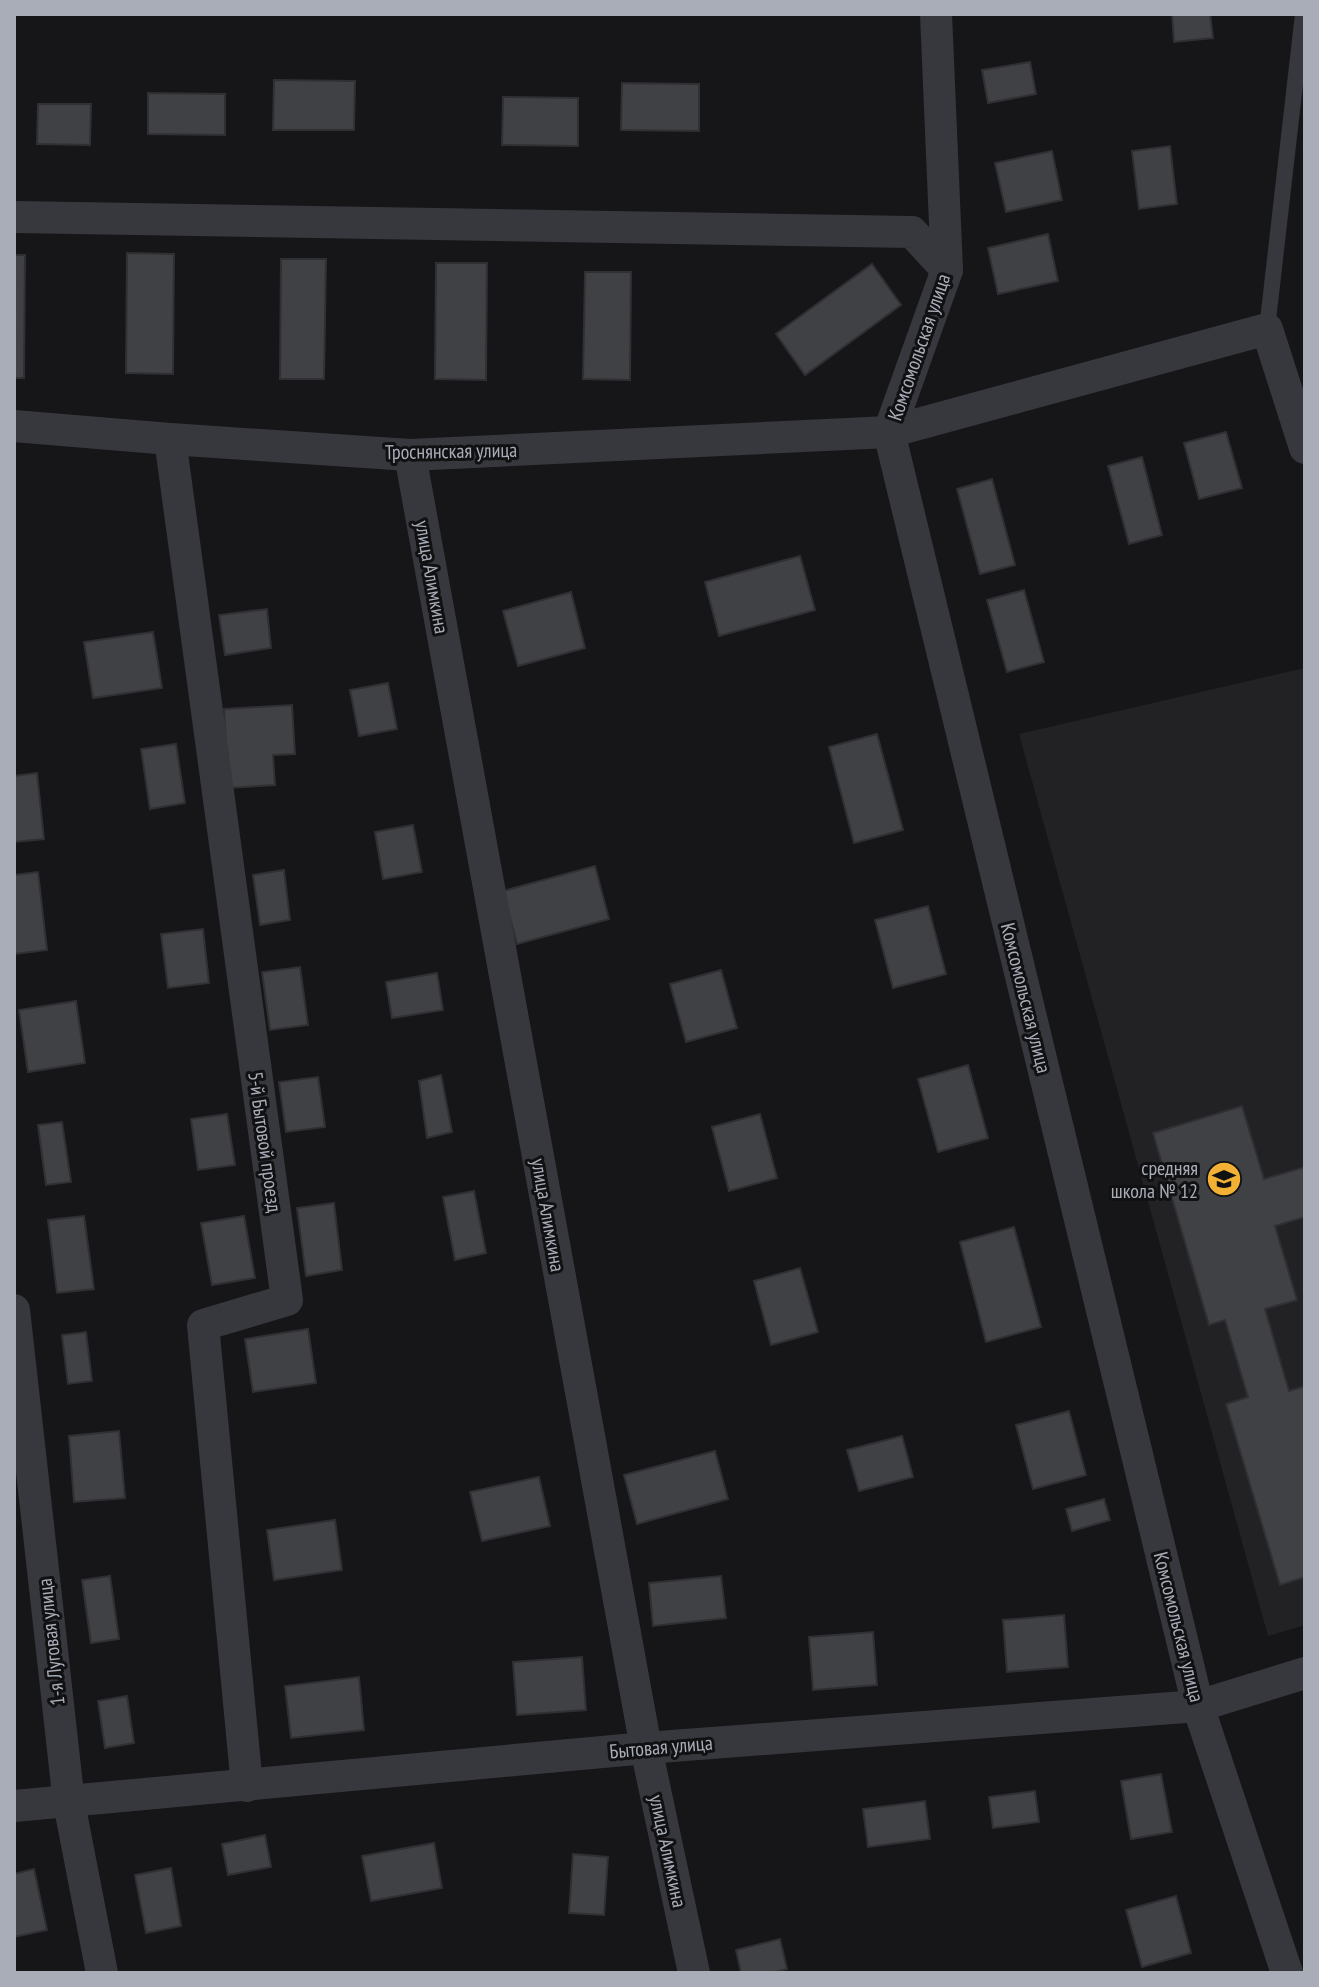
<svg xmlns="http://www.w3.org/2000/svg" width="1319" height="1987" font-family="'PT Sans Narrow',sans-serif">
<rect width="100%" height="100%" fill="#161618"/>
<!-- built -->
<path fill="#222225" d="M1305,668V1625L1268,1636L1019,734Z"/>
<!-- building -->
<g fill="#404145" stroke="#303034" stroke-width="2">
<path d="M1172,14H1210L1213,38L1174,42Z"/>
<path d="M1030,62L1036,94L988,103L982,70Z"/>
<path d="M274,80L355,81L354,130H273Z"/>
<path d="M622,83L699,84V131L621,130Z"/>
<path d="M148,93L225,94V135L148,134Z"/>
<path d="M503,97L578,98V146L502,145Z"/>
<path d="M38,104H91L90,145L37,144Z"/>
<path d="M1170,146L1177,204L1139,209L1132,151Z"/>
<path d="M1052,151L1062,200L1006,212L995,163Z"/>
<path d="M1048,234L1058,281L998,294L988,248Z"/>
<path d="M127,253L174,254L173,374L126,373Z"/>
<path d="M14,255H25L24,378H14Z"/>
<path d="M281,259H326L324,379H280Z"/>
<path d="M436,263H487L486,380L435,379Z"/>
<path d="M872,264L901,305L805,375L776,334Z"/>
<path d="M585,272H631L630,380L583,379Z"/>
<path d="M1226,432L1242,488L1199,499L1184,443Z"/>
<path d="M1142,457L1162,535L1129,544L1108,466Z"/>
<path d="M992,479L1015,565L980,574L957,489Z"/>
<path d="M800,556L815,610L719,636L705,582Z"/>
<path d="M1024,590L1044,662L1007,672L987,600Z"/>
<path d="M571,592L585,648L518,666L503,611Z"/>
<path d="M267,609L271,648L225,655L219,615Z"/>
<path d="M153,632L162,688L93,698L84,642Z"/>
<path d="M388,683L397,729L359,736L350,690Z"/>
<path d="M292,705L295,754L273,755L275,785L228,788L224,709Z"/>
<path d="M877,734L903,830L854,843L829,747Z"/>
<path d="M176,744L185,803L150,809L141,749Z"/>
<path d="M37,773L44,839L14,842V776Z"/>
<path d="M413,825L422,872L383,879L375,832Z"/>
<path d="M595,866L609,919L517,944L503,891Z"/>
<path d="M284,870L290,920L260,925L253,875Z"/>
<path d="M38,872L47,950L14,954V875Z"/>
<path d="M928,906L946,974L893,988L875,920Z"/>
<path d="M203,929L209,983L168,988L161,934Z"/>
<path d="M300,967L308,1025L270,1030L262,972Z"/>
<path d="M721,970L737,1028L686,1042L670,984Z"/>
<path d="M437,973L443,1010L392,1018L386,982Z"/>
<path d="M76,1001L85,1063L28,1072L19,1010Z"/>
<path d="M968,1065L988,1138L938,1152L918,1079Z"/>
<path d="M441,1075L452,1132L427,1138L419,1081Z"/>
<path d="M318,1077L325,1127L286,1132L279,1082Z"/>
<path d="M1242,1106L1264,1179L1305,1167V1217L1275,1226L1297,1300L1265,1309L1289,1391L1305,1386V1577L1280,1585L1226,1404L1248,1397L1225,1320L1209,1325L1153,1133Z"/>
<path d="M227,1114L235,1165L198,1170L191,1119Z"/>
<path d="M760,1114L777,1178L729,1191L712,1127Z"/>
<path d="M62,1122L71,1182L46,1185L38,1125Z"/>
<path d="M474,1191L486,1253L455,1260L443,1197Z"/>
<path d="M334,1203L342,1270L306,1276L297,1208Z"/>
<path d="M84,1216L94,1289L57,1293L48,1220Z"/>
<path d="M244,1216L255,1278L212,1285L201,1223Z"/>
<path d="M1014,1227L1041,1327L986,1342L960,1242Z"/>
<path d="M800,1268L818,1332L771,1345L754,1281Z"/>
<path d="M308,1329L316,1383L253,1392L245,1339Z"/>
<path d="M86,1332L92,1381L68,1384L62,1335Z"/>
<path d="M1069,1411L1086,1475L1033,1489L1016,1425Z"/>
<path d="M119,1431L125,1498L74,1502L69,1436Z"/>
<path d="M902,1436L913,1477L859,1491L847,1450Z"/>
<path d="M715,1451L728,1499L637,1524L624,1475Z"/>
<path d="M539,1477L550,1526L482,1541L470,1492Z"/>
<path d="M1104,1499L1110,1520L1072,1531L1066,1509Z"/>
<path d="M335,1520L342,1570L274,1580L267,1530Z"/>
<path d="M110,1576L119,1639L91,1643L82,1580Z"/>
<path d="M721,1576L726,1618L653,1626L649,1583Z"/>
<path d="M1064,1615L1068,1667L1007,1672L1003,1620Z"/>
<path d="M873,1632L877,1685L813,1690L809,1637Z"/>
<path d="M582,1657L586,1710L517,1715L513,1662Z"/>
<path d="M359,1677L364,1730L291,1738L285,1686Z"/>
<path d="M127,1696L134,1743L105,1748L98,1701Z"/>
<path d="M1161,1774L1172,1832L1131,1839L1121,1781Z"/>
<path d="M1035,1791L1039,1822L993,1828L989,1797Z"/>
<path d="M925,1801L930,1839L868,1847L863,1809Z"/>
<path d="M265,1835L271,1867L228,1875L222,1844Z"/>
<path d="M434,1843L442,1888L371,1901L362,1856Z"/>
<path d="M573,1854L608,1857L604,1915L569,1913Z"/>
<path d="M171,1868L181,1926L146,1933L135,1875Z"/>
<path d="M34,1869L47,1930L14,1937V1874Z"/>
<path d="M1176,1896L1191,1953L1142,1967L1126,1910Z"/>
<path d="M780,1939L787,1969L771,1973H741L736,1950Z"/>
</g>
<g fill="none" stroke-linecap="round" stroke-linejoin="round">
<!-- lane -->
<path stroke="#37383d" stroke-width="16" d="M1267,329L1303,14"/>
<!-- street -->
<g stroke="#37383d" stroke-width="32">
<path d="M936,14L947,270L889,432L1198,1706L1287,1973"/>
<path d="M14,217L912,232L947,270"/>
<path d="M14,426L170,439L410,455L889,432L1267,329L1305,448"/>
<path d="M170,439L287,1300L203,1325L247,1786"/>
<path d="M410,455L646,1748L694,1973"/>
<path d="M14,1310L69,1803L102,1973"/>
<path d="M14,1806L646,1748L1198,1706L1305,1673"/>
</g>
</g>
<!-- icons -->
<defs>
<g id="school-disc" transform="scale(1.8)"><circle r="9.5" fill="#f2b134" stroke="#111113"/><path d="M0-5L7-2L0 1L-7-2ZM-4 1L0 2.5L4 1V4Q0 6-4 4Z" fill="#111"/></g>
</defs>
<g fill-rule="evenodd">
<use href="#school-disc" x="1224" y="1179"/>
</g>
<g text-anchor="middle" stroke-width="6" stroke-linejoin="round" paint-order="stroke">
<!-- street labels -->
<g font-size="20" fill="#a8adb8" stroke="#111113">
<text transform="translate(919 347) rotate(-71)" y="7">Комсомольская улица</text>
<text transform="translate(451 451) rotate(-1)" y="7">Троснянская улица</text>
<text transform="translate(432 577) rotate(80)" y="7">улица Алимкина</text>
<text transform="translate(1026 998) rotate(76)" y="7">Комсомольская улица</text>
<text transform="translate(265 1142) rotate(82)" y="7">5-й Бытовой проезд</text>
<text transform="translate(548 1215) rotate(80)" y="7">улица Алимкина</text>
<text transform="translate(1179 1627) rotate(76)" y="7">Комсомольская улица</text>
<text transform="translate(51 1642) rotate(-96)" y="7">1-я Луговая улица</text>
<text transform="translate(661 1747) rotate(-5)" y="7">Бытовая улица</text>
<text transform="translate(668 1851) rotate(78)" y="7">улица Алимкина</text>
</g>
<!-- poi labels -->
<g font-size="20" fill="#a8adb8" stroke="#111113" text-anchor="end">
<text x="1198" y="1175">средняя<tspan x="1198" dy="23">школа № 12</tspan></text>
</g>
</g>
<!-- border -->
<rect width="1319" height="1987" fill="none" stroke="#a8adb8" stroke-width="32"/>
</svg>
